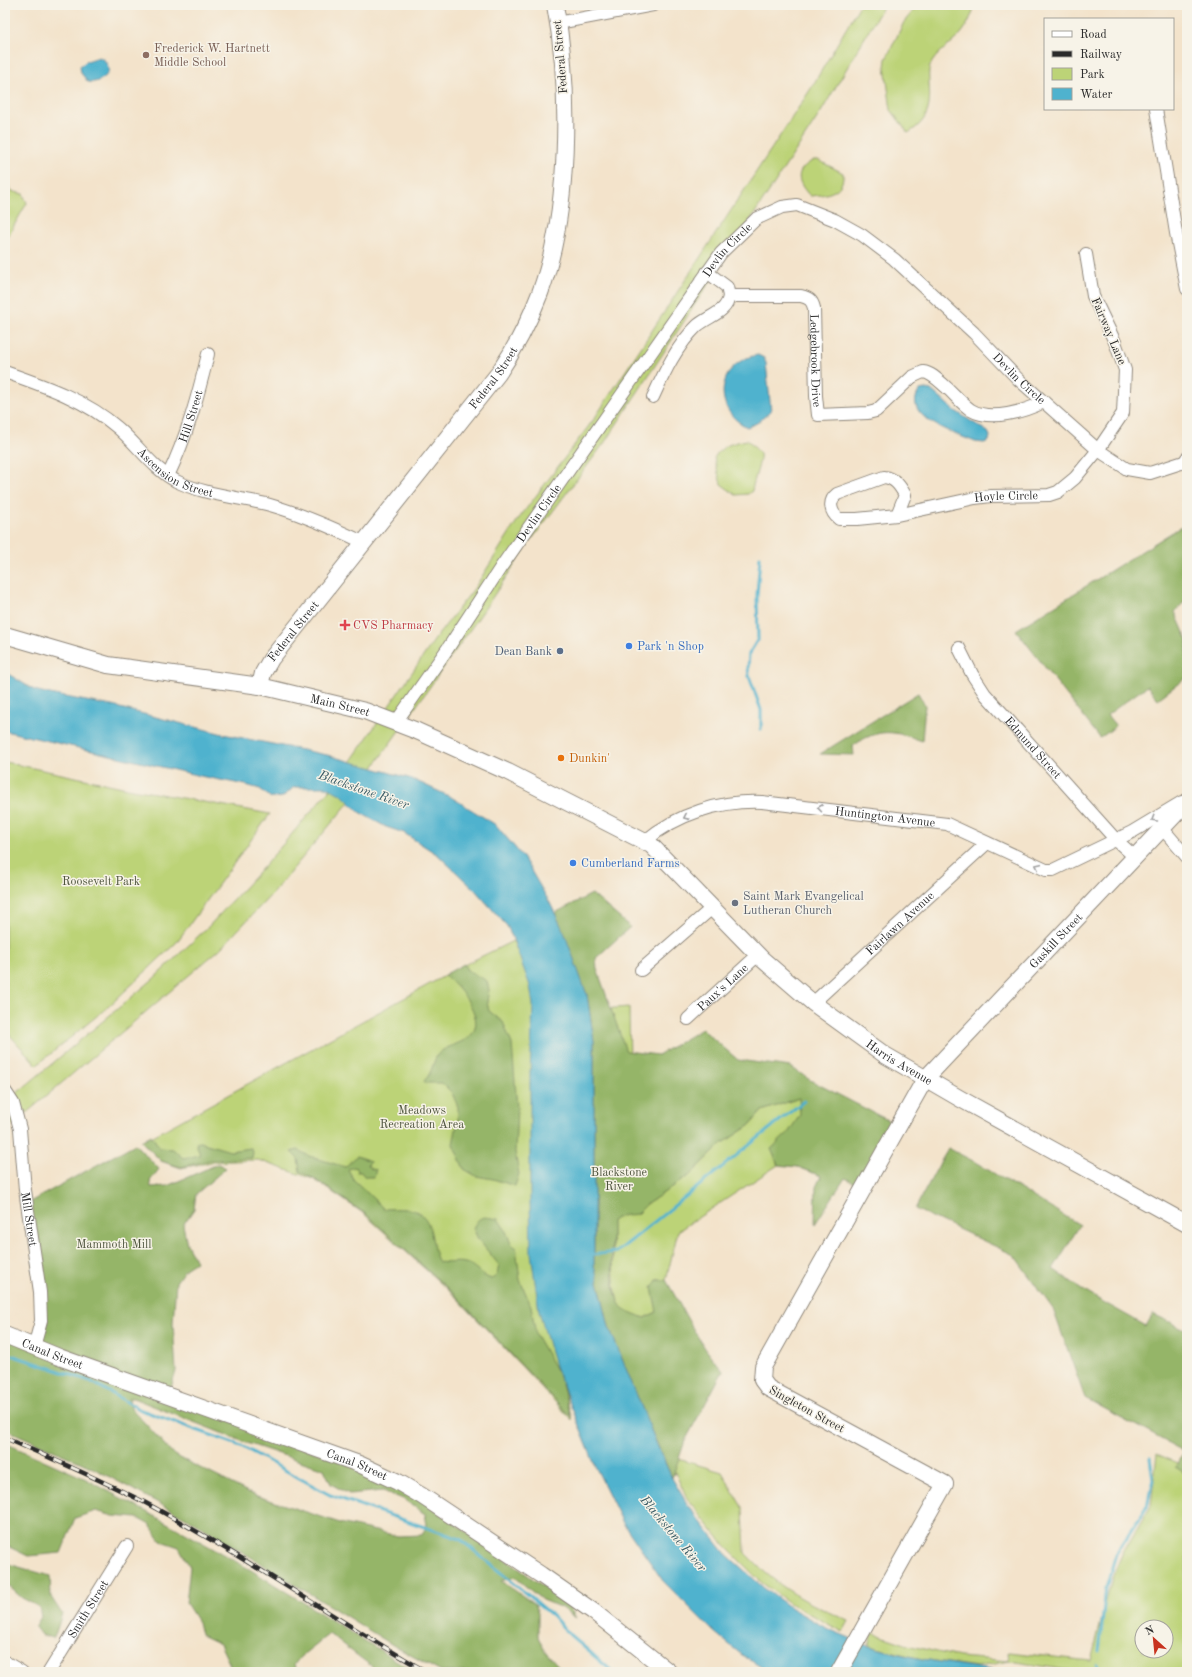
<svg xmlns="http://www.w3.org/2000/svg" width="1192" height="1677" font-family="'Old Standard TT',serif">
<rect width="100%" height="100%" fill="#f7f3e8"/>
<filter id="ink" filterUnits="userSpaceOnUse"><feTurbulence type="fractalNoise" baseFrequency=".025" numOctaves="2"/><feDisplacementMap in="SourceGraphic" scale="8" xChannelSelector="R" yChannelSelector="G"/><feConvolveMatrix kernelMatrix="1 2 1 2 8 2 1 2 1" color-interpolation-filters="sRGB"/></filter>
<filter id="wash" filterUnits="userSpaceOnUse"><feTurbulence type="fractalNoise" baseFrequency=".012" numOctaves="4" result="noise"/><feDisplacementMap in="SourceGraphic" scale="16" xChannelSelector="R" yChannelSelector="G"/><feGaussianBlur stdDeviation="0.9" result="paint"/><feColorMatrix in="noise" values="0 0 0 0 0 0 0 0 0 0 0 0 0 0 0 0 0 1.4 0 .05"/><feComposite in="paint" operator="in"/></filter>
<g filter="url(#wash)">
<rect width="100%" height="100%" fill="#f3e3cb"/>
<!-- green -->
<g fill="#bcd377" stroke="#747f51" fill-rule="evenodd">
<path d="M860,5H884L821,112L605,442L529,543L486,607L346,806L271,895L220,949L5,1131V1103L152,980L209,926L259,872L335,784L438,635L476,586L517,521L594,419L810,90Z"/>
<path d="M921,5H975C971,17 967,28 958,37C949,46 935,54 930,66C928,71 929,78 929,84C931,106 929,121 908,133L891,110L885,67L886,59L904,22L914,10Z"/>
<path d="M814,160H818L843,173C845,193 825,195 810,196C797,182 793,171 814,160Z"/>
<path d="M5,184H8L11,191L23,194L27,203L5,241Z"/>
<path d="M747,440C751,444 757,449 760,454C762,459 753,482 752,491L748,494L736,495L721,484L714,458C722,445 732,443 747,440Z"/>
<path d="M5,762L127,788L270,814L176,943L108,1007L37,1065L5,1030Z"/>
<path d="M513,941L529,978L536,1008L560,1374L572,1420L457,1298L363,1213L313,1179L258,1160L212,1162L181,1168L161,1161L142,1142L468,963Z"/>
<path d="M629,1007L632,1179L637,1214L647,1204L690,1175L723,1143L750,1125L762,1111L799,1098L813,1121L773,1153L778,1165L678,1231L666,1280H657V1312L644,1318L668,1456L722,1472L743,1509L745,1553C777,1587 806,1603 849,1621L843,1632L791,1604L761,1582L725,1546L686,1497L668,1456L617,1298L614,1279L602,1009Z"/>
<path d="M1187,1449V1672H1080L1010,1661L977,1667L922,1659L869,1646L873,1633L911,1646L959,1657L1009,1661L1008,1652L1091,1661L1112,1578L1123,1552L1151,1505L1157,1454L1177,1463ZM1142,1627H1166V1651H1142Z"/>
</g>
<!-- forest -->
<g fill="#95b568" stroke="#60704a" fill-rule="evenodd">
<path d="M1187,523V599L1175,612L1187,639V677L1158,699L1147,686L1107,715L1116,726L1100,738L1016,630Z"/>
<path d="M918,693L925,705L922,741C895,731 878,727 853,746L854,755L820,754Z"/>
<path d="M592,894L630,927L596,958L597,969L626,1051L658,1055L702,1029L738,1060L791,1067L810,1080L899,1126L866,1188L845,1178L815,1224L816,1187L821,1176L798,1167L778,1165L771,1149L788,1133L800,1115L799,1098L762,1111L750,1125L723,1143L690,1175L647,1204L637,1214L620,1216L612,1221C613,1240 608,1298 624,1309C630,1313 638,1315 644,1318L657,1312L652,1288L657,1280H666C685,1312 698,1344 723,1371L685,1441L672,1478L648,1423L609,1327L594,1265V1041L587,995L555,913Z"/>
<path d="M464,964L467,970L487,981L489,990L487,1002L489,1011L503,1022L512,1044L517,1107L515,1152L519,1174L515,1186L493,1179L476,1176L464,1169L453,1144L458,1120V1107L452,1093L442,1083H425L424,1081C434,1072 432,1059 440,1052C449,1045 465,1043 472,1034C486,1016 457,985 444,975Z"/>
<path d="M151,1135L160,1148L173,1149L183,1158L200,1155L196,1143L200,1142L230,1151L251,1148L253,1152L252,1158L211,1160L181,1167L161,1161L141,1141Z"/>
<path d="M135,1144L159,1169L150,1181L151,1187L167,1186L218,1164L226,1168L196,1194L194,1209L183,1225L187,1244L196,1262L185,1269L176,1282L173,1323L176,1371L168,1398L396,1482L567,1603L576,1618L560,1607L542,1600L515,1577L501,1581L536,1605L538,1614V1637L545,1651L564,1672H441L396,1647L194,1522L89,1466L5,1429V1334L31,1345L40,1330L28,1203ZM129,1398H133L244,1442L324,1469L331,1484L349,1494L383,1491L403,1499L425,1514L427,1525L422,1535L398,1536L340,1523L254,1495L174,1455L131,1408Z"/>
<path d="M948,1148L975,1162L1080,1225L1053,1269L1089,1294L1146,1326L1153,1314L1187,1330V1474L1175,1467L1185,1452L1085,1398L1053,1309L1014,1255L915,1209Z"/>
<path d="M298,1150L309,1156L345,1167L357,1156L370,1161L368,1165L372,1170L376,1169L374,1177H365L361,1172H357L358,1170L355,1167L348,1169L353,1179L384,1209C412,1208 427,1207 432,1238C434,1247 434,1254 439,1262C450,1264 457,1261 465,1263C476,1265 481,1277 492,1279L497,1275L499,1265L478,1239L473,1228C480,1214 484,1217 498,1219L505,1229L512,1246L516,1247L520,1280L531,1306L536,1335L560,1377L571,1417L457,1297L367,1215L313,1178L300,1172L298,1159L291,1152Z"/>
<path d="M5,1443L84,1478L180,1530L251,1570L415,1672H374V1668L329,1634L300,1657L294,1665L298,1672H229L230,1665L220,1644L201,1635L198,1622L186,1603L190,1567L179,1547L161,1541L150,1525L137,1518L113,1516L96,1511L75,1518L61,1553L28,1556L5,1545Z"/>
<path d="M5,1563L50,1576L51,1597L62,1614L54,1638L41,1635L35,1627L41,1617L39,1607L22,1598L5,1583Z"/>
</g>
<!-- water -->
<g fill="#4fb2ce" stroke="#3d6e7c">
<path d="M99,57C105,59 110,67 108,73C103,80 96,83 88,82L81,73L80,66L87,61Z"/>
<path d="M758,355L764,358L766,363L771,411L757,423L747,427C710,409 718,361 758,355Z"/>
<path d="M925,389L931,390L954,410L988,432L990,436L989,441L984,443L975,442C957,434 899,417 920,390Z"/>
<path d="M5,672L34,690L50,694L112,706L223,734L327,755L412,779L451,797L496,825L523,857L550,903L564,932L587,995L594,1041V1265L609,1327L658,1447L672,1478L689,1507L726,1554L764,1588L791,1608L826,1628L869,1646L895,1653L922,1659L1004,1672H769L742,1655L713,1631L663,1581L623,1523L596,1468L555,1366L539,1311L531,1253L530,1200V1073L533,1005L530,986L511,934L507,926L475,890L438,855L404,833L386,827L359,812L342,795L327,787H294L283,797L271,798L260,789L246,785L205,777L5,731Z"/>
</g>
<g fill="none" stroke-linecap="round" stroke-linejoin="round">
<!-- stream -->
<g stroke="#4fb2ce" stroke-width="3">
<path d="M760,557L757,595L758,639L749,654L748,668L749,676L761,710V729"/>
<path d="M590,1255L617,1252L804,1101"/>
<path d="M5,1353L90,1381L141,1410L241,1446L330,1495L460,1539L552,1615L570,1635L613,1672"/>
<path d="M1099,1652L1106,1587L1116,1554L1147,1506L1153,1479L1150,1458"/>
<path d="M1096,1672L1097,1665"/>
</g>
</g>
</g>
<g filter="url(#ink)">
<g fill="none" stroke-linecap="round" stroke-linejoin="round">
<!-- street casing -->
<g stroke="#8f877b" stroke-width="14">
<g id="street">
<path d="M558,23L653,5"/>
<path d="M1156,109L1176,233L1187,289"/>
<path d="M707,272L727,287L729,296"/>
<path id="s1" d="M5,372C45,386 86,400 118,428C139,446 152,468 176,481C205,495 239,497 270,505C302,514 333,528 363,542"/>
<path id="s2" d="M653,397C664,373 677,345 697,326C708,316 727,313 729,296H801C809,298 812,300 814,308L816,396L818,415L868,413L876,411L912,377L923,372C932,373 939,381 946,387C954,394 962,404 971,410C991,422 1025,411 1044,402"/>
<path id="s3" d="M168,476C187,436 198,396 208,354"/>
<path id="s4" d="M897,515L857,519H839C830,512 828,501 837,494L884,477C895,478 900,486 905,495L897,515L975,498L991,496L1049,495L1058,492L1075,478L1098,450L1123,413L1125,370L1115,342L1093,296L1086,254"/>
<path id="s5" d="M959,648L972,674L985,694L1116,840L1135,857"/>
<path id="s6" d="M396,722L448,648L501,567L721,253L756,219L782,207L797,205L835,220L862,235L894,259L974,333L1018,379L1098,450L1127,469L1150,473L1184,462L1187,458"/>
<path d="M1162,828L1187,857"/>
<path id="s7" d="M645,841C677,814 721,800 762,802L947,824L1046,870H1053L1132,832L1182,802"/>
<path d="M641,970L712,908"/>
<path id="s8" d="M813,1003L987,843"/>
<path id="s9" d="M688,1019L758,955"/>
<path id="s10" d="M5,1091L13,1103L20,1129L25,1190L40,1292L41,1321L34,1347"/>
<path d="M5,1662L22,1672"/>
<path id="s11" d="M49,1672L127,1546"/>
</g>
</g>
<!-- secondary casing -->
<g stroke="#8f877b" stroke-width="18">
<g id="secondary">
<path id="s12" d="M5,635L108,665L260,686L365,711L417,731L508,772L651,845L762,959L813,1003L885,1055L959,1098L1187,1224"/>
<path id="s13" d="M260,686L263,673L271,659L498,374C515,349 529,322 540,293C570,213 571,88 555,5"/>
<path id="s14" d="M5,1335L59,1357L359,1464L398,1482L422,1496L541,1575L594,1612L669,1672"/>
<path id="s15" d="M839,1672L945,1484L768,1388L762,1380L763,1367L925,1079L1187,802"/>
</g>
</g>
<!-- street -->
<use href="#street" stroke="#fff" stroke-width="12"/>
<!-- secondary -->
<use href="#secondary" stroke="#fff" stroke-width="16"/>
<!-- rail casing -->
<g stroke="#2b2b2b" stroke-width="4.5">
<path id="rail" d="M5,1438C51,1458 97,1478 142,1501C240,1553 331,1617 427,1672"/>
</g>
<!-- rail -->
<use href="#rail" stroke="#f7f3e8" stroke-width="3" stroke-dasharray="9" stroke-linecap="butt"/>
</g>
<!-- one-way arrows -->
<defs><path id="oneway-chevron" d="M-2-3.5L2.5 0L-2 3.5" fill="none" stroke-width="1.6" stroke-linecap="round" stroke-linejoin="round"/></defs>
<g stroke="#a0a0a0">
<use href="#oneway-chevron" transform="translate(820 808) rotate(-172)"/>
<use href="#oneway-chevron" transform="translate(686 817) rotate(156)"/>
<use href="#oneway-chevron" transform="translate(1154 819) rotate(149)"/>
<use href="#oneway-chevron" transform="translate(1038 866) rotate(-155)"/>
</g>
</g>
<!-- markers -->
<circle fill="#8d6e63" stroke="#f7f3e8" stroke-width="1.5" cx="146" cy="55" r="4"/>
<path fill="#e0444e" stroke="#f7f3e8" stroke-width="1.5" d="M343 619h4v4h4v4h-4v4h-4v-4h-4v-4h4z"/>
<g fill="#3f7fe0" stroke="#f7f3e8" stroke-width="1.5">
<circle cx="629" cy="646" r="4"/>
<circle cx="573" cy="863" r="4"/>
</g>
<circle fill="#5c6f8a" stroke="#f7f3e8" stroke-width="1.5" cx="560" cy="651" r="4"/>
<circle fill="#e8710a" stroke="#f7f3e8" stroke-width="1.5" cx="561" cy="758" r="4"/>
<circle fill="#6b7280" stroke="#f7f3e8" stroke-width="1.5" cx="735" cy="903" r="4"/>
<g text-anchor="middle" stroke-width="3" stroke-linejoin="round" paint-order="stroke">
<!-- education labels -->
<g font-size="12" fill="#785e54" stroke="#f7f3e8" text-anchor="start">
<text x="154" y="52">Frederick W. Hartnett<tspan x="154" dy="14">Middle School</tspan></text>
</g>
<!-- street labels -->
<g font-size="12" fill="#2b2b2b" stroke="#f7f3e8">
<text transform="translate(560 57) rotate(-95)" y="4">Federal Street</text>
<text dy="4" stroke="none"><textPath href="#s6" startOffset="577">Devlin Circle</textPath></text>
<text transform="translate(1109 331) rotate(67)" y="4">Fairway Lane</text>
<text dy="4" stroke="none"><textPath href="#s2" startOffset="273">Ledgebrook Drive</textPath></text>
<text dy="4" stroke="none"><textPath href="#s13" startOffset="388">Federal Street</textPath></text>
<text dy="4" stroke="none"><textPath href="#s6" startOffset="948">Devlin Circle</textPath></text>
<text dy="4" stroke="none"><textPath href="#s3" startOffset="64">Hill Street</textPath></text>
<text dy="4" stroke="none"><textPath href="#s1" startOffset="201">Ascension Street</textPath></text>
<text dy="4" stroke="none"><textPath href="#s4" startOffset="299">Hoyle Circle</textPath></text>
<text dy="4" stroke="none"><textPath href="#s6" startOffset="253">Devlin Circle</textPath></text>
<text dy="4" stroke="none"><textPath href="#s13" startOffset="65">Federal Street</textPath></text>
<text dy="4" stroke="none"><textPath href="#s12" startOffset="343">Main Street</textPath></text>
<text dy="4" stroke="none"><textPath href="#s5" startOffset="125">Edmund Street</textPath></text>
<text dy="4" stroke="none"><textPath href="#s7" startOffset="250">Huntington Avenue</textPath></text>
<text dy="4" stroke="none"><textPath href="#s8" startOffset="118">Fairlawn Avenue</textPath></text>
<text dy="4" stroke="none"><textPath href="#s15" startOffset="961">Gaskill Street</textPath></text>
<text dy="4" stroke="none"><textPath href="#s9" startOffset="47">Paux's Lane</textPath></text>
<text dy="4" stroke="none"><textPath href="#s12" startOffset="1016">Harris Avenue</textPath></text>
<text dy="4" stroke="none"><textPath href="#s10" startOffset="132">Mill Street</textPath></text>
<text dy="4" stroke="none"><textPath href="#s14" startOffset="51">Canal Street</textPath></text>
<text transform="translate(807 1409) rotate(29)" y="4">Singleton Street</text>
<text dy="4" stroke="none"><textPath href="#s14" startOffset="375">Canal Street</textPath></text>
<text dy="4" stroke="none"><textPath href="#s11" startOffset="74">Smith Street</textPath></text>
</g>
<!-- health labels -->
<g font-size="12" fill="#be3a42" stroke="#f7f3e8" text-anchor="start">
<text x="353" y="629">CVS Pharmacy</text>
</g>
<!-- shop labels -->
<g font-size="12" fill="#366cbe" stroke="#f7f3e8" text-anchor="start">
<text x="637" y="650">Park 'n Shop</text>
<text x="581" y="867">Cumberland Farms</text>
</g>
<!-- service labels -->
<g font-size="12" fill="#4e5e75" stroke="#f7f3e8" text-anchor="end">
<text x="552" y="655">Dean Bank</text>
</g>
<!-- food labels -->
<g font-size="12" fill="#c56008" stroke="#f7f3e8" text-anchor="start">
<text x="569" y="762">Dunkin'</text>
</g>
<!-- park labels -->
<g font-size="12" fill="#4f553e" stroke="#f7f3e8">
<text x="101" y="885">Roosevelt Park</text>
<text x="422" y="1114">Meadows<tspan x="422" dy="14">Recreation Area</tspan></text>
<text x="619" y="1176">Blackstone<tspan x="619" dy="14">River</tspan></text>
<text x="114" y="1248">Mammoth Mill</text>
</g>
<!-- worship labels -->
<g font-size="12" fill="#5b616d" stroke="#f7f3e8" text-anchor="start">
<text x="743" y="900">Saint Mark Evangelical<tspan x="743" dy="14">Lutheran Church</tspan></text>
</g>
<!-- water labels -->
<g font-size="13" font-style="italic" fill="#385a64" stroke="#f7f3e8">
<text transform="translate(364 789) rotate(19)" y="5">Blackstone River</text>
<text transform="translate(674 1533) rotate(50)" y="5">Blackstone River</text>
</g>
</g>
<!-- margin -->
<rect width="1192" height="1677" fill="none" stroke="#f7f3e8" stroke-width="20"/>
<!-- legend -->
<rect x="1044" y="18" width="130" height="92" fill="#f7f3e8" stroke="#a5a39c"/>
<rect x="1052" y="31" width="20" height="6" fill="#ffffff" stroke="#a5a39c"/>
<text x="1080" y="38" font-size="12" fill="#2b2b2b">Road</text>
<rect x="1052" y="51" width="20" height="6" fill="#2b2b2b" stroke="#a5a39c"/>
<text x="1080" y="58" font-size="12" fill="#2b2b2b">Railway</text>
<rect x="1052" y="68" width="20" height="12" fill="#bcd377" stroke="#a5a39c"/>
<text x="1080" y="78" font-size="12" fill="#2b2b2b">Park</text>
<rect x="1052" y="88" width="20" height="12" fill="#4fb2ce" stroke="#a5a39c"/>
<text x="1080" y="98" font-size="12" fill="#2b2b2b">Water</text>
<!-- north arrow -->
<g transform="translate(1154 1639) rotate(333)"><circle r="19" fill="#f7f3e8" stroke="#a5a39c"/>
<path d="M0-3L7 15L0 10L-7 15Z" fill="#c8321e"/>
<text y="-6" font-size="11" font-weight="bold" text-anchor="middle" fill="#2b2b2b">N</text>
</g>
</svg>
